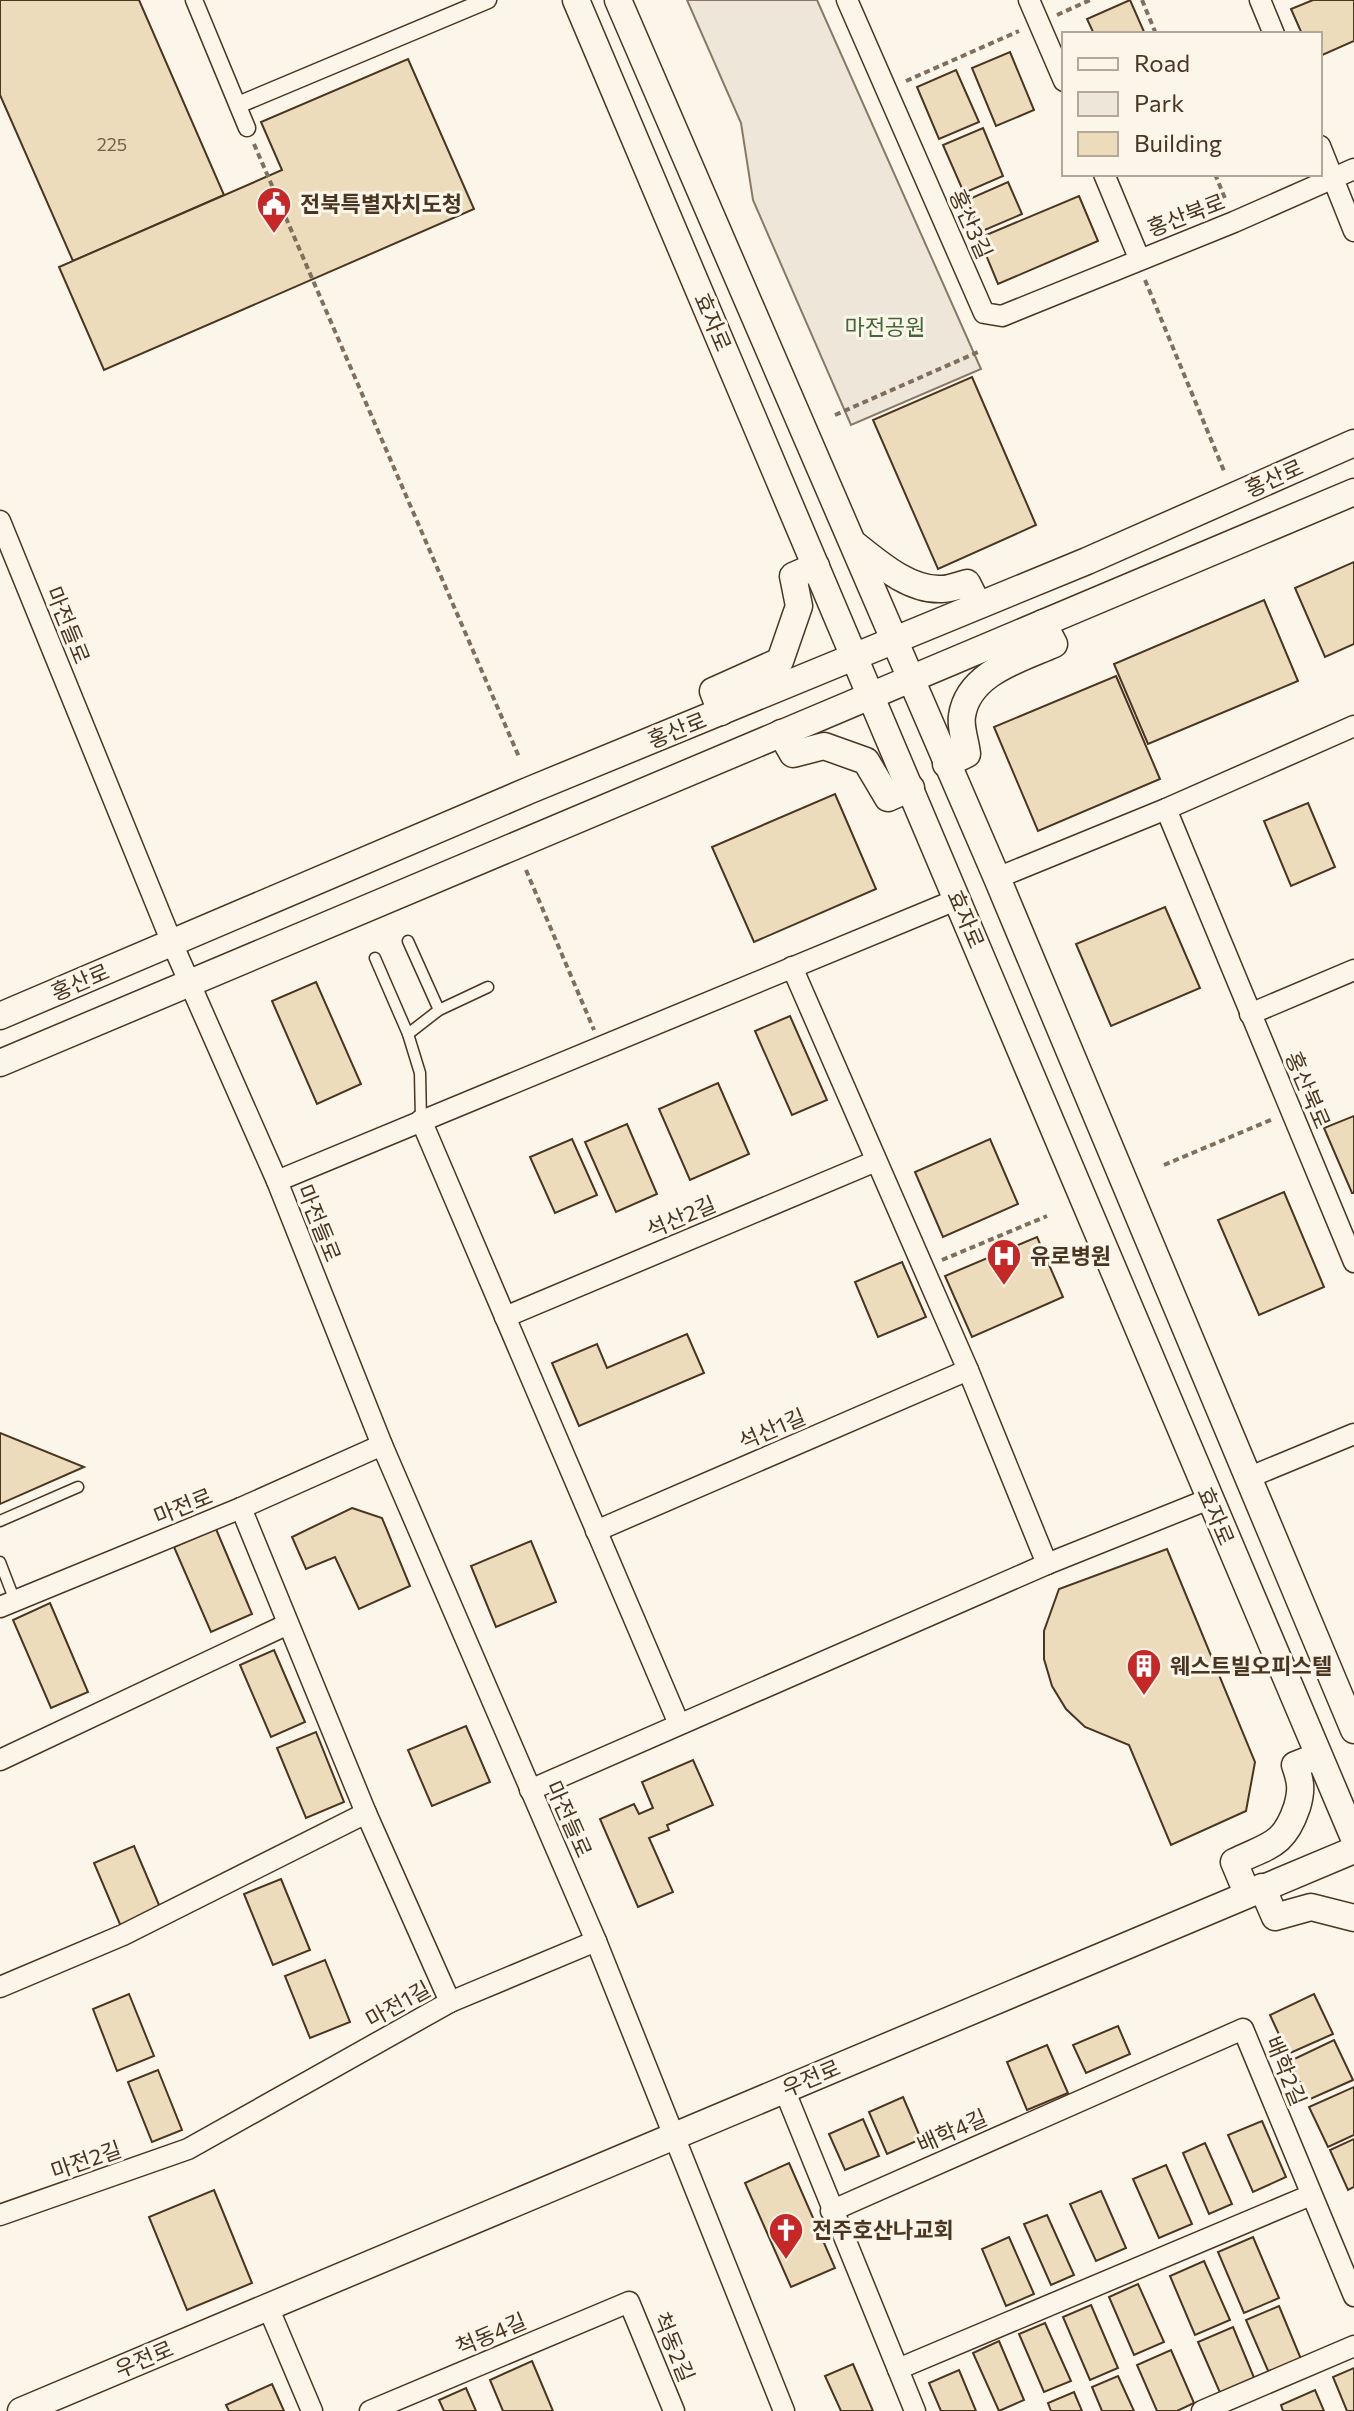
<svg xmlns="http://www.w3.org/2000/svg" width="1354" height="2411" font-family="Commissioner,'Noto Sans KR',sans-serif">
<rect width="100%" height="100%" fill="#fbf6e9"/>
<!-- green -->
<path fill="#ede6d9" stroke="#887966" stroke-width="2" d="M687,0H817L981,369L851,425L753,200L741,123Z"/>
<!-- building -->
<g fill="#ecdcbc" stroke="#4a3520" stroke-width="2">
<path d="M0,0H139L224,195L73,261L0,95Z"/>
<path d="M1130,0L1145,34H1094L1087,19Z"/>
<path d="M1313,0H1354V41L1320,56V34H1302L1291,9Z"/>
<path d="M1010,52L1034,110L996,126L972,68Z"/>
<path d="M408,59L474,209L104,370L59,267L282,170L261,122Z"/>
<path d="M956,70L979,122L939,139L917,87Z"/>
<path d="M983,128L1003,176L964,193L943,145Z"/>
<path d="M1008,182L1022,214L980,232L967,200Z"/>
<path d="M1079,196L1098,241L998,284L979,238Z"/>
<path d="M972,377L1036,525L938,569L873,420Z"/>
<path d="M1354,562V644L1325,657L1295,588Z"/>
<path d="M1264,600L1298,681L1148,744L1114,664Z"/>
<path d="M1116,676L1160,779L1038,831L994,727Z"/>
<path d="M835,794L876,889L754,942L712,847Z"/>
<path d="M1308,803L1335,867L1291,886L1264,821Z"/>
<path d="M1165,907L1200,988L1111,1026L1076,944Z"/>
<path d="M316,982L361,1084L317,1104L272,1001Z"/>
<path d="M790,1016L827,1100L792,1115L755,1031Z"/>
<path d="M718,1083L749,1154L690,1180L659,1109Z"/>
<path d="M1354,1116V1193H1352L1324,1128Z"/>
<path d="M627,1124L657,1194L616,1212L585,1142Z"/>
<path d="M572,1139L597,1195L555,1213L530,1157Z"/>
<path d="M990,1139L1018,1204L943,1237L915,1172Z"/>
<path d="M1284,1192L1324,1287L1259,1315L1218,1220Z"/>
<path d="M1037,1237L1063,1297L972,1337L945,1276Z"/>
<path d="M902,1262L926,1317L878,1337L855,1282Z"/>
<path d="M687,1334L704,1373L579,1426L552,1363L597,1344L607,1368Z"/>
<path d="M0,1433L84,1467L0,1504Z"/>
<path d="M352,1508L382,1518L410,1586L359,1609L335,1557L306,1569L292,1537Z"/>
<path d="M216,1529L252,1614L211,1632L174,1547Z"/>
<path d="M531,1541L556,1602L496,1627L471,1566Z"/>
<path d="M1167,1549L1255,1762L1246,1811L1171,1845L1129,1745L1085,1727L1066,1709L1052,1686L1044,1659V1631L1059,1589Z"/>
<path d="M50,1603L88,1692L51,1708L13,1620Z"/>
<path d="M274,1650L305,1722L271,1737L240,1665Z"/>
<path d="M466,1726L490,1782L432,1806L408,1750Z"/>
<path d="M316,1732L344,1802L306,1818L277,1748Z"/>
<path d="M693,1760L713,1805L667,1825L669,1830L649,1838L673,1892L638,1907L600,1819L634,1804L639,1814L653,1808L642,1782Z"/>
<path d="M134,1846L162,1912L122,1929L94,1863Z"/>
<path d="M281,1879L310,1950L273,1965L244,1894Z"/>
<path d="M325,1960L350,2022L310,2038L285,1976Z"/>
<path d="M129,1994L154,2056L117,2071L93,2009Z"/>
<path d="M1314,1994L1333,2034L1288,2054L1270,2015Z"/>
<path d="M1118,2026L1130,2054L1086,2073L1073,2045Z"/>
<path d="M1334,2040L1353,2080L1308,2100L1290,2061Z"/>
<path d="M1047,2045L1068,2093L1027,2110L1007,2062Z"/>
<path d="M158,2070L182,2130L152,2142L128,2082Z"/>
<path d="M1354,2087V2135L1328,2147L1309,2107Z"/>
<path d="M903,2097L921,2139L887,2154L869,2112Z"/>
<path d="M863,2119L879,2156L845,2170L829,2134Z"/>
<path d="M1262,2121L1286,2177L1253,2192L1228,2135Z"/>
<path d="M1354,2139V2187L1348,2190L1330,2150Z"/>
<path d="M1205,2143L1232,2204L1209,2214L1183,2153Z"/>
<path d="M789,2163L835,2268L791,2287L745,2183Z"/>
<path d="M1166,2165L1192,2224L1159,2238L1133,2179Z"/>
<path d="M214,2190L252,2283L187,2310L149,2217Z"/>
<path d="M1101,2191L1126,2248L1096,2261L1070,2204Z"/>
<path d="M1047,2215L1074,2275L1051,2285L1024,2224Z"/>
<path d="M1009,2237L1034,2294L1006,2306L982,2249Z"/>
<path d="M1253,2237L1279,2298L1244,2313L1218,2252Z"/>
<path d="M1204,2261L1230,2320L1195,2335L1170,2276Z"/>
<path d="M1138,2284L1164,2342L1134,2355L1109,2297Z"/>
<path d="M1091,2305L1118,2368L1090,2380L1063,2317Z"/>
<path d="M1279,2306L1301,2359L1269,2373L1246,2320Z"/>
<path d="M1045,2323L1071,2381L1044,2392L1019,2334Z"/>
<path d="M1233,2327L1255,2380L1221,2395L1198,2342Z"/>
<path d="M999,2341L1024,2400L999,2411L973,2353Z"/>
<path d="M1171,2350L1194,2403L1177,2411H1157L1137,2365Z"/>
<path d="M532,2361L553,2411H503L490,2380Z"/>
<path d="M853,2364L873,2411H841L825,2376Z"/>
<path d="M1354,2368V2411H1347L1333,2377Z"/>
<path d="M959,2370L976,2411H941L929,2383Z"/>
<path d="M1118,2376L1134,2411H1102L1092,2387Z"/>
<path d="M272,2384L284,2411H229L226,2405Z"/>
<path d="M466,2388L476,2411H444L439,2400Z"/>
<path d="M1315,2390L1324,2411H1283L1281,2405Z"/>
<path d="M1074,2392L1082,2411H1051L1048,2403Z"/>
</g>
<g fill="none" stroke-linecap="round" stroke-linejoin="round">
<!-- service casing -->
<g stroke="#4a3520" stroke-width="13">
<g id="service">
<path d="M408,941L439,1010"/>
<path d="M375,958L408,1034L420,1073L421,1120"/>
<path d="M408,1034L439,1010L488,987"/>
<path d="M0,1521L78,1487"/>
<path d="M0,1562L15,1601"/>
</g>
</g>
<!-- pedestrian casing -->
<g stroke="#4a3520" stroke-width="19">
<g id="pedestrian">
<path d="M194,0L247,128"/>
<path d="M238,105L488,0"/>
</g>
</g>
<!-- minor casing -->
<g stroke="#4a3520" stroke-width="23">
<g id="minor">
<path d="M847,0L984,313L1002,316L1234,222L1354,169"/>
<path d="M1029,0L1064,81"/>
<path d="M1260,0L1274,34"/>
<path d="M1320,146L1354,231"/>
<path d="M1104,174L1139,258"/>
<path d="M0,521L172,943L277,1181L382,1445L596,1941L784,2411"/>
<path d="M1166,809L1354,1262"/>
<path d="M997,878L1166,809L1354,726"/>
<path d="M792,967L968,1370L1047,1564"/>
<path d="M1250,1014L1354,970"/>
<path d="M421,1120L679,1724"/>
<path d="M277,1181L958,899"/>
<path d="M505,1317L876,1161"/>
<path d="M1250,1477L1354,1434"/>
<path d="M241,1508L366,1813L450,2002"/>
<path d="M596,1531L968,1370"/>
<path d="M0,1607L241,1508L382,1445"/>
<path d="M0,1760L288,1624"/>
<path d="M530,1790L1047,1564L1209,1499"/>
<path d="M0,1987L123,1935L366,1813"/>
<path d="M784,2089L915,2411"/>
<path d="M831,2211L1243,2029L1354,2296"/>
<path d="M0,2215L188,2149L450,2002L596,1941"/>
<path d="M268,2307L312,2411"/>
<path d="M898,2369L1311,2195"/>
<path d="M370,2411L629,2302L674,2411"/>
<path d="M1202,2411L1354,2346"/>
</g>
</g>
<!-- tertiary casing -->
<g stroke="#4a3520" stroke-width="29">
<g id="tertiary">
<path d="M576,0L1354,1838"/>
<path d="M618,0L997,878L1354,1730"/>
<path d="M853,543C877,562 909,591 942,589C950,589 959,585 967,583L978,605"/>
<path d="M721,712L713,691L780,661L799,606L793,576L816,566"/>
<path d="M781,733L793,754L824,746L866,761L888,798L911,788"/>
<path d="M946,764L967,754C966,743 960,727 962,716C968,673 1020,659 1054,644L1043,623"/>
<path d="M0,1016L530,790L1087,561L1354,443"/>
<path d="M0,1063L1354,492"/>
<path d="M1262,1887L1275,1917L1311,1907L1354,1918"/>
<path d="M1247,1893L1234,1862C1269,1845 1284,1846 1297,1807C1302,1790 1301,1782 1295,1765L1318,1756"/>
<path d="M21,2411L1354,1850"/>
</g>
</g>
<!-- path -->
<g stroke="#7f6f5c" stroke-width="4" stroke-dasharray="6 4" stroke-linecap="butt">
<path d="M1142,0L1156,34"/>
<path d="M1057,15L1090,0"/>
<path d="M906,81L1019,31"/>
<path d="M254,144L519,757"/>
<path d="M1215,174L1226,201"/>
<path d="M1145,280L1224,471"/>
<path d="M835,415L978,352"/>
<path d="M526,870L594,1030"/>
<path d="M1164,1165L1273,1119"/>
<path d="M942,1260L1047,1216"/>
</g>
<!-- service -->
<use href="#service" stroke="#fbf6e9" stroke-width="10"/>
<!-- pedestrian -->
<use href="#pedestrian" stroke="#fbf6e9" stroke-width="16"/>
<!-- minor -->
<use href="#minor" stroke="#fbf6e9" stroke-width="20"/>
<!-- tertiary -->
<use href="#tertiary" stroke="#fbf6e9" stroke-width="26"/>
</g>
<!-- icons -->
<defs>
<g id="civic-pin" transform="scale(1.8)"><path d="M0 17L-7.5 6A9.5 9.5 0 1 1 7.5 6Z" fill="#c62828" stroke="#fbf6e9"/><path d="M-.6-6.5H3V-4.5H.6V-3L4-1V1h2V6H-6V1h2V-1L-.6-3ZM-1.2 2.5V6h2.4V2.5Z" fill="#fff"/></g>
<g id="hospital-pin" transform="scale(1.8)"><path d="M0 17L-7.5 6A9.5 9.5 0 1 1 7.5 6Z" fill="#c62828" stroke="#fbf6e9"/><path d="M-5-5h3v3.5h4V-5h3V5h-3V1.5h-4V5h-3Z" fill="#fff"/></g>
<g id="building-pin" transform="scale(1.8)"><path d="M0 17L-7.5 6A9.5 9.5 0 1 1 7.5 6Z" fill="#c62828" stroke="#fbf6e9"/><path d="M-4-6H4V6H1V3H-1V6H-4ZM-2.5-4.3h1.7v1.8h-1.7ZM.8-4.3h1.7v1.8H.8ZM-2.5-1h1.7V.8h-1.7ZM.8-1h1.7V.8H.8Z" fill="#fff"/></g>
<g id="church-pin" transform="scale(1.8)"><path d="M0 17L-7.5 6A9.5 9.5 0 1 1 7.5 6Z" fill="#c62828" stroke="#fbf6e9"/><path d="M-1.2-6h2.4v3.5h3.3v2.4h-3.3V6h-2.4V-.1h-3.3v-2.4h3.3Z" fill="#fff"/></g>
</defs>
<g fill-rule="evenodd">
<use href="#civic-pin" x="274" y="204"/>
<use href="#hospital-pin" x="1004" y="1256"/>
<use href="#building-pin" x="1144" y="1666"/>
<use href="#church-pin" x="786" y="2230"/>
</g>
<g text-anchor="middle" stroke-width="6" stroke-linejoin="round" paint-order="stroke">
<!-- number labels -->
<g font-size="18" fill="#725f47">
<text x="112" y="151">225</text>
</g>
<!-- poi labels -->
<g font-size="22" font-weight="bold" fill="#4a3520" stroke="#fbf6e9" text-anchor="start">
<text x="300" y="212">전북특별자치도청</text>
<text x="1030" y="1264">유로병원</text>
<text x="1170" y="1674">웨스트빌오피스텔</text>
<text x="812" y="2238">전주호산나교회</text>
</g>
<!-- street labels -->
<g font-size="22" fill="#4a3520" stroke="#fbf6e9">
<text transform="translate(1186 215) rotate(-21)" y="8">홍산북로</text>
<text transform="translate(971 224) rotate(66)" y="8">홍산3길</text>
<text transform="translate(713 322) rotate(67)" y="8">효자로</text>
<text transform="translate(1274 478) rotate(-24)" y="8">홍산로</text>
<text transform="translate(68 625) rotate(68)" y="8">마전들로</text>
<text transform="translate(677 730) rotate(-22)" y="8">홍산로</text>
<text transform="translate(966 919) rotate(67)" y="8">효자로</text>
<text transform="translate(80 982) rotate(-23)" y="8">홍산로</text>
<text transform="translate(1308 1090) rotate(67)" y="8">홍산북로</text>
<text transform="translate(681 1217) rotate(-23)" y="8">석산2길</text>
<text transform="translate(319 1223) rotate(68)" y="8">마전들로</text>
<text transform="translate(772 1429) rotate(-23)" y="8">석산1길</text>
<text transform="translate(183 1506) rotate(-22)" y="8">마전로</text>
<text transform="translate(1216 1516) rotate(67)" y="8">효자로</text>
<text transform="translate(569 1819) rotate(66)" y="8">마전들로</text>
<text transform="translate(398 2004) rotate(-29)" y="8">마전1길</text>
<text transform="translate(1286 2071) rotate(68)" y="8">배학2길</text>
<text transform="translate(811 2078) rotate(-23)" y="8">우전로</text>
<text transform="translate(952 2131) rotate(-24)" y="8">배학4길</text>
<text transform="translate(86 2160) rotate(-19)" y="8">마전2길</text>
<text transform="translate(491 2334) rotate(-23)" y="8">척동4길</text>
<text transform="translate(674 2347) rotate(68)" y="8">척동2길</text>
<text transform="translate(144 2359) rotate(-23)" y="8">우전로</text>
</g>
<!-- park labels -->
<g font-size="22" fill="#436837" stroke="#fbf6e9">
<text x="885" y="335">마전공원</text>
</g>
</g>
<!-- legend -->
<rect x="1062" y="32" width="260" height="144" fill="#fbf6e9" stroke="#b4a999" stroke-width="2"/>
<rect x="1078" y="58" width="40" height="12" fill="#fbf6e9" stroke="#b4a999" stroke-width="2"/>
<text x="1134" y="72" font-size="24" fill="#4a3520">Road</text>
<rect x="1078" y="92" width="40" height="24" fill="#ede6d9" stroke="#b4a999" stroke-width="2"/>
<text x="1134" y="112" font-size="24" fill="#4a3520">Park</text>
<rect x="1078" y="132" width="40" height="24" fill="#ecdcbc" stroke="#b4a999" stroke-width="2"/>
<text x="1134" y="152" font-size="24" fill="#4a3520">Building</text>
</svg>
